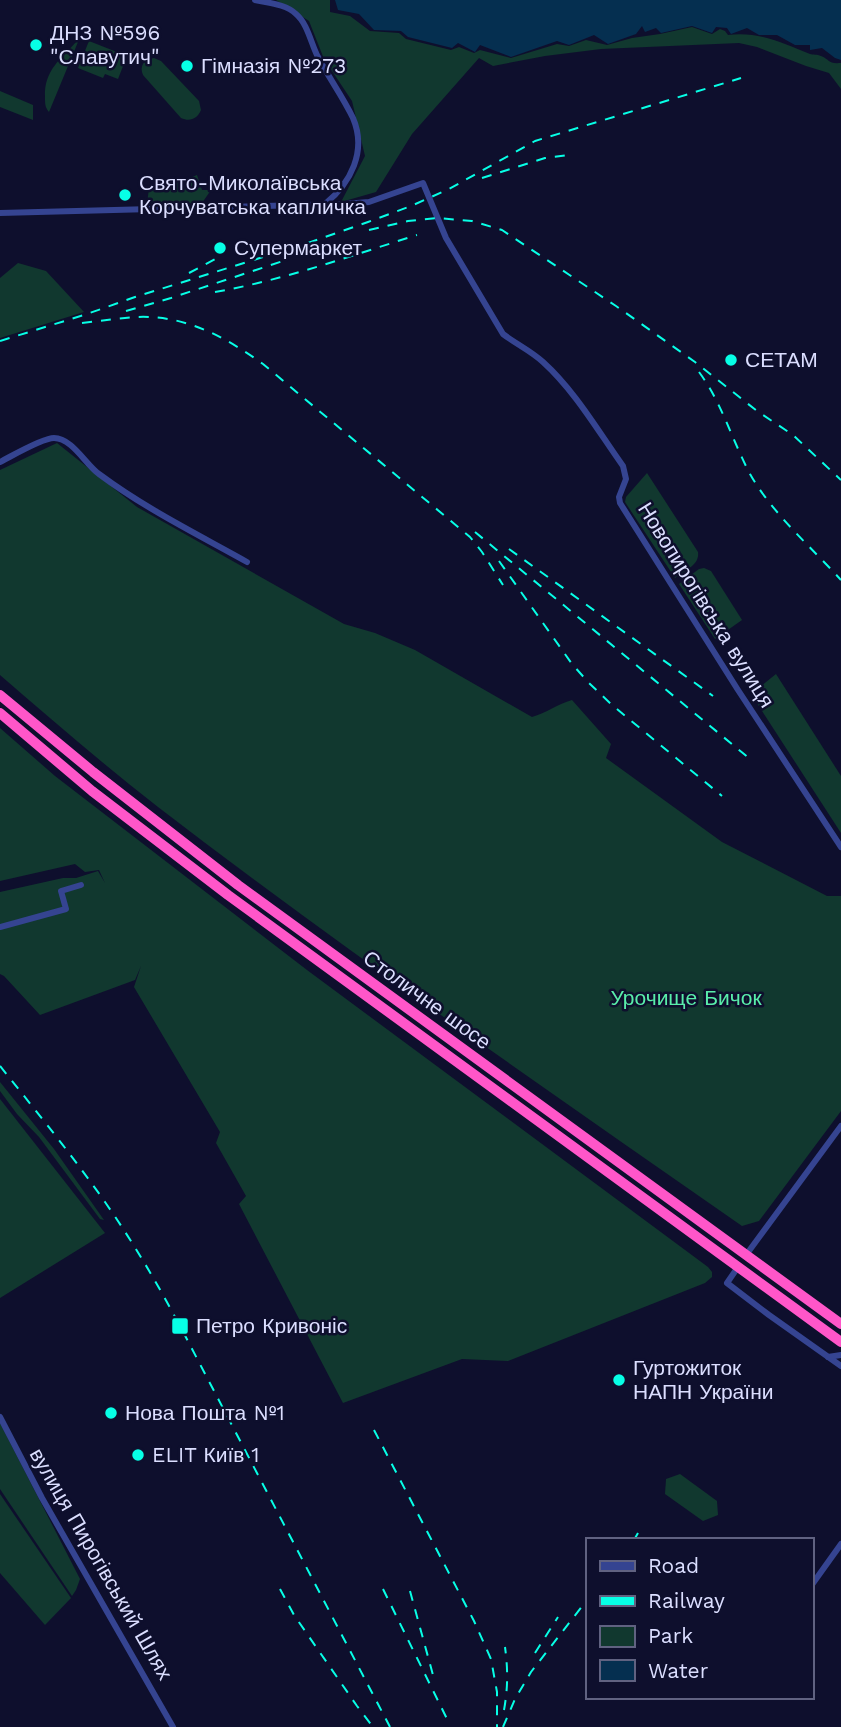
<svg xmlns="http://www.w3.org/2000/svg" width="841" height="1727" font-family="'Work Sans',sans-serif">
<rect width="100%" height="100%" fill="#0e0f2d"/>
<!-- green -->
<g fill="#11382f">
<path d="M276,0H330V12L350,16L370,31L399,33L406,39L451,50L459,47L474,53L480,50L511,58L557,44L569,46L586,40L607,45L632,38L660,34L692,27L712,34L720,29L725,31L728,35C758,31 782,43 810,54C813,55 817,54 821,56C831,60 827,64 841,63V89L829,73L806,66L757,47L739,43L601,49L545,56L493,66L479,58L412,134L376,192L341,202L365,156L352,101L324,59L309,21Z"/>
<path d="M77,41L78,42L49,112C45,107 45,104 45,97C44,70 61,59 77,41Z"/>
<path d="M89,41L127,56L118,79L105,74L103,78L78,68Z"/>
<path d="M154,58L161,61L199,101L201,110C197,119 190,122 181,118L143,75C139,66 144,59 154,58Z"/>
<path d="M0,91L33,105V120L0,107Z"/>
<path d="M197,175L202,190H211L202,203L147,204L149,188L173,180L183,181Z"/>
<path d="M18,263L46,271L84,312L0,338V278Z"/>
<path d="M57,443L137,507L344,624L375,633L415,650L532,717C546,713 558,704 572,700L611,744L606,758L722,842L827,896H841V1111L759,1221L742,1226C546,1089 348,953 158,807C104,765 52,720 0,675V470Z"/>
<path d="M647,473L698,552C700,565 684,571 675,578L625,502L626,497Z"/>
<path d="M704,568L711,571L742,620L715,639L679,584L699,569Z"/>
<path d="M776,674L841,776V833L751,694Z"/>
<path d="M0,728L55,776L307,970L708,1267L712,1272V1277L705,1283L508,1361L462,1359L343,1403L239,1204L246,1196L216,1143L220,1132L134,987L141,966L135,980L40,1015L4,976L0,974V892L63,878H76L98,871L105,883L99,870L85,872L75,864L0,881Z"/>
<path d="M0,1082L54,1149L104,1220L100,1219L39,1137L17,1114L0,1091Z"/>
<path d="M0,1099L105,1233L0,1298Z"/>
<path d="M0,1423L80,1579L76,1590L72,1596L0,1489Z"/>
<path d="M680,1474L717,1501L718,1515L703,1521L665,1494L666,1479Z"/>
<path d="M0,1494L71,1598L45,1625L0,1573Z"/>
</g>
<!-- water -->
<path fill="#052f50" d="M335,0H841V60L835,58L822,48L810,50V45H795L777,35H759L747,28L731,34L727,28L716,27L712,33L692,26L661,33L656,28L645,32L642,26L636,34L608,44L594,35L569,45L557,41L511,57L480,45L475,52L458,43L452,48L408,37L401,31L374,30L359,14L338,10Z"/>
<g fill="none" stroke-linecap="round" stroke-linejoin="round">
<!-- minor -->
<g stroke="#354491" stroke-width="6">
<path d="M255,0C268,3 286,4 296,14C308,24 311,44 318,57C329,78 343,97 353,118C367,151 351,183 325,204"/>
<path d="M0,213L345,204L369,202L423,183L446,238L503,334C516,344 531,351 543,362C575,391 598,431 623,466L626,479L619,497L620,503L738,690L841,847"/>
<path d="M0,462C12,456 42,438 54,438C72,438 86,465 99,474C146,509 197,534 247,562"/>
<path d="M0,927L66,909L61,891L81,885"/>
<path d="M746,1255L841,1126"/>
<path d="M738,1267L727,1283L769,1315L841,1366"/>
<path d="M828,1357L841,1355"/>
<path d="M0,1417L42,1498L173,1727"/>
<path d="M811,1586L841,1544"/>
</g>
<!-- highway -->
<g stroke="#ff56c9" stroke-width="10">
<path d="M0,695L93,772L238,885L841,1324"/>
<path d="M0,713L92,791L228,895L841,1342"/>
</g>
<!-- rail -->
<g stroke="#07ffe6" stroke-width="2" stroke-dasharray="10 9" stroke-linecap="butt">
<path d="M482,178L545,158L569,155"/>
<path d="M369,230L408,221L437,218L472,221L502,230L616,306L695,362L757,411L793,435L841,480"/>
<path d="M189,273L217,258"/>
<path d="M215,292C284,280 350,256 417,235"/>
<path d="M126,311L171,298L286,260"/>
<path d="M82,323C101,321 119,318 137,317C186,315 225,337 263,364L470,537L482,552L503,585"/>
<path d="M0,341L84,315L135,297L308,243L368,222L411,206L449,189L535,141L741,78"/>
<path d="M699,372C722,403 732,440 750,474C772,513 811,547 841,580"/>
<path d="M475,532L750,759"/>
<path d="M509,549L713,696"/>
<path d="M499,561L572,664L589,683L612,705L722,796"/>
<path d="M0,1066C36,1111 72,1155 105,1202C133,1242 157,1283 180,1326L390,1727"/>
<path d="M374,1430L474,1621L491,1659L497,1692V1727"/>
<path d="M634,1540L638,1533"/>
<path d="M280,1589L294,1615L357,1706L373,1727"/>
<path d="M383,1589L449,1723"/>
<path d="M410,1591L433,1675"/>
<path d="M535,1653L558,1617"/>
<path d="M504,1710C508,1688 508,1669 505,1647"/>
<path d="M503,1727L515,1699L531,1672L587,1600"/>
</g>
</g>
<!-- markers -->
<g fill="#07ffe6" stroke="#0e0f2d" stroke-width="2.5">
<circle cx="36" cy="45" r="7"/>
<circle cx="187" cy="66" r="7"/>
<circle cx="125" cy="195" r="7"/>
<circle cx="220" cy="248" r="7"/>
<circle cx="731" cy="360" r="7"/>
<rect x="171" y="1317" width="18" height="18" rx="3.5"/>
<circle cx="619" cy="1380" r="7"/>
<circle cx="111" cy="1413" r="7"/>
<circle cx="138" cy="1455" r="7"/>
</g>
<g text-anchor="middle" stroke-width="5" stroke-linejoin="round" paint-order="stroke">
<!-- poi labels -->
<g font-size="21" fill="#dbdeff" stroke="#0e0f2d" text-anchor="start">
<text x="50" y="40">ДНЗ №596<tspan x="50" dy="24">"Славутич"</tspan></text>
<text x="201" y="73">Гімназія №273</text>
<text x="139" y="190">Свято-Миколаївська<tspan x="139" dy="24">Корчуватська капличка</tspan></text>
<text x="234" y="255">Супермаркет</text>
<text x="745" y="367">СЕТАМ</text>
<text x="196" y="1333">Петро Кривоніс</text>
<text x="633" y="1375">Гуртожиток<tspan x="633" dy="24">НАПН України</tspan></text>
<text x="125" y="1420">Нова Пошта №1</text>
<text x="152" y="1462">ELIT Київ 1</text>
</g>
<!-- street labels -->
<g font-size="21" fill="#dbdeff" stroke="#0e0f2d">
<text transform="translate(706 605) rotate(58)" y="7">Новопирогівська вулиця</text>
<text transform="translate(427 1000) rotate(36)" y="7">Столичне шосе</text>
<text transform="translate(101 1564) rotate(60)" y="7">вулиця Пирогівський Шлях</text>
</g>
<!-- park labels -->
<g font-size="21" fill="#59edaa" stroke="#0e0f2d">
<text x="686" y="1005">Урочище Бичок</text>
</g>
</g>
<!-- legend -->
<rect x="586" y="1538" width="228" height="161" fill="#0e0f2d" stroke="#606281" stroke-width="2"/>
<rect x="600" y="1561" width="35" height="10" fill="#354491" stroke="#606281" stroke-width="2"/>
<text x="648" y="1573" font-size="21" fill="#dbdeff">Road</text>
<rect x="600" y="1596" width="35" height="10" fill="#07ffe6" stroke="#606281" stroke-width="2"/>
<text x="648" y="1608" font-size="21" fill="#dbdeff">Railway</text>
<rect x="600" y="1626" width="35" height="21" fill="#11382f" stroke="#606281" stroke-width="2"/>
<text x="648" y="1643" font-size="21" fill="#dbdeff">Park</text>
<rect x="600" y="1660" width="35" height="21" fill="#052f50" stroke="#606281" stroke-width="2"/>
<text x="648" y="1678" font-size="21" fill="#dbdeff">Water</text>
</svg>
